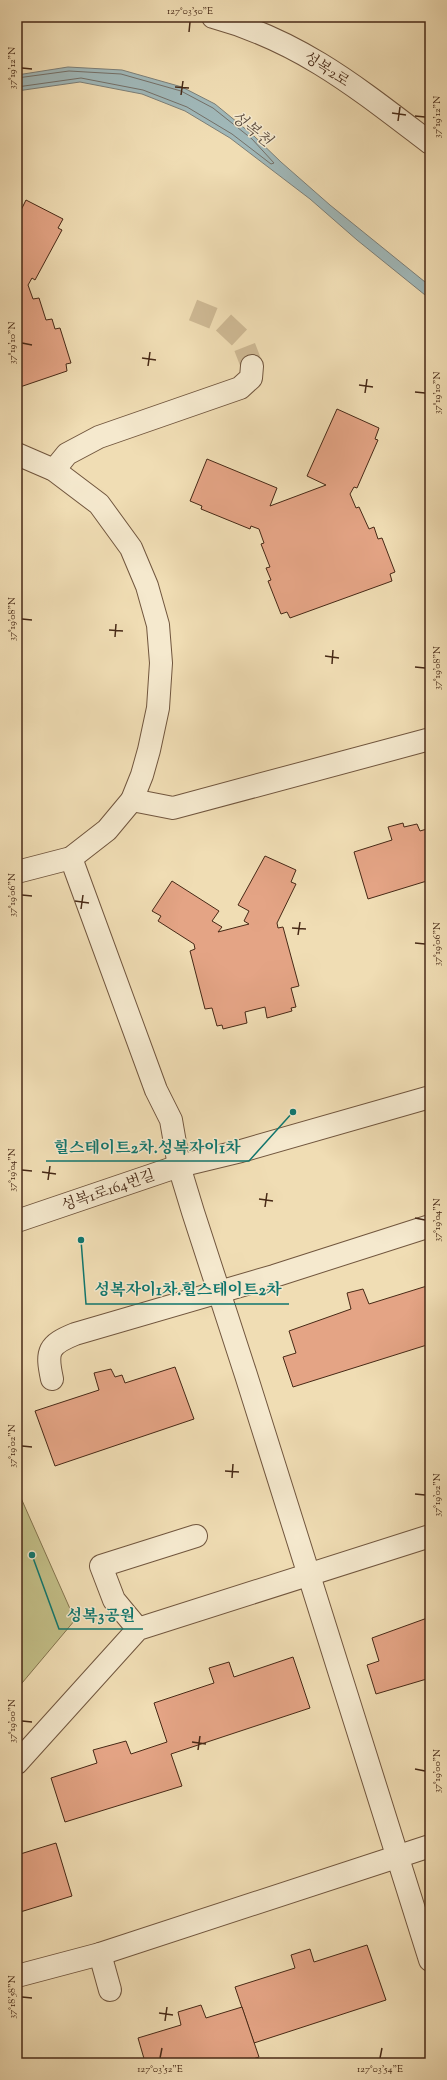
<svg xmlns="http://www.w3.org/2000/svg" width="447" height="2080" font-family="'Sorts Mill Goudy','Noto Serif KR',serif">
<rect width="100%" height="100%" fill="#f0ddb4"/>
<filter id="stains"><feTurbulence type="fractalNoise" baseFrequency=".005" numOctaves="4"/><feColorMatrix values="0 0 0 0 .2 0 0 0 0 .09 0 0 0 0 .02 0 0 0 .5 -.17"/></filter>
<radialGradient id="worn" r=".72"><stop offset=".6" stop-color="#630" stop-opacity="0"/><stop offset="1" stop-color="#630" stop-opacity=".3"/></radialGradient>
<!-- green -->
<path fill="#c2be87" stroke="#84744e" d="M17,1489L75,1620L17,1689Z"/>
<!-- water -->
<path fill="#a0b8b9" stroke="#7c7f78" d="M68,67L122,70L182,87L215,104L254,136L281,162L330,205L430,286V299L357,240L310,199L230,138L185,111L142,94L80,82L17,91V75Z"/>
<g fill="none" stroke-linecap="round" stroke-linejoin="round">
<!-- shore -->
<path stroke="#747068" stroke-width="1" d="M17,78L69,71L121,74L181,91L213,108L252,139L274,163L271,164L232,134L187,107L143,90L81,78L17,87"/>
</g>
<!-- building -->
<g fill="#e4a485" stroke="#472916">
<path d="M26,200L63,219L58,228L62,230L35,280L32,278L28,285L33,299L39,298L46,320L52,319L55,329L60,328L71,363L66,364L67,371L17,388V218Z"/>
<path d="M337,409L379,428L375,439L378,440L357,488L354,487L350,494L356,508L359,507L369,529L374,527L378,539L382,538L395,572L390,574L392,581L290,618L287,612L281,614L268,581L271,580L266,568L270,567L261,544L264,543L259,529L251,526L250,529L201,509L202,506L190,501L207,459L277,488L270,506L326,485L307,476Z"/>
<path d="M403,823L404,827L417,824L420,831L430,828V880L368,899L354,852L392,840L388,827Z"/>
<path d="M265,856L296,870L291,882L296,884L277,923L278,928L283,927L299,986L291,988L296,1007L291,1008L292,1011L267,1018L265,1007L245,1012L247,1023L223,1029L222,1025L217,1026L212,1008L205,1009L190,951L195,949L194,944L158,921L161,916L152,911L172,881L219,911L212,921L222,927L218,932L249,924L244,921L249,911L238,905Z"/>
<path d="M430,1285V1344L293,1387L283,1357L296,1353L289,1331L351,1309L347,1293L363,1289L369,1304Z"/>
<path d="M175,1367L194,1419L55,1466L35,1411L99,1390L94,1373L111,1369L115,1377L122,1375L125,1383Z"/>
<path d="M430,1617V1678L376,1694L367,1665L379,1661L372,1638Z"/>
<path d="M293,1657L310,1708L171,1754L182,1786L65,1822L51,1778L97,1763L93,1750L126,1741L131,1754L167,1742L154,1703L214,1683L209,1668L229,1662L234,1677Z"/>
<path d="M56,1843L72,1896L17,1913V1855Z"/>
<path d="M367,1945L386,2000L254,2043L235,1987L295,1968L291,1955L310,1949L314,1962Z"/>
<path d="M201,2005L206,2018L242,2007L259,2057L241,2063H141L145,2062L138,2038L181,2025L178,2012Z"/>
</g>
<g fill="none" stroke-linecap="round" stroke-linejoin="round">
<!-- minor-tunnel -->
<path stroke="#ceb994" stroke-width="22" stroke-dasharray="22 11" stroke-linecap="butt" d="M193,310L223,322L242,340L252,366"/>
<!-- minor casing -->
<g stroke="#71563e" stroke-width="24">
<g id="minor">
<path d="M213,17C301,41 359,89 430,143"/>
<path d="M17,454L54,470L99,504L131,548L147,586L158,625L161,663L158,708L149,750L142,775L132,800L107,830L71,858L17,872"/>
<path d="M54,470L67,454L99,437L240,388L251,378L252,366"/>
<path d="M132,800L173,808L430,739"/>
<path d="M71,858L156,1090L171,1120L179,1166L193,1212L246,1375L430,1960"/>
<path d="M17,1221L179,1166L241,1151L430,1097"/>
<path d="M52,1379C46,1351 48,1345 75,1334L274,1276L430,1226"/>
<path d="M138,1629L114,1600L101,1566L196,1536"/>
<path d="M17,1763L138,1629L430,1536"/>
<path d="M100,1954L110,1990"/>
<path d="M17,1976L100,1954L430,1846"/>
</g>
</g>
<!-- minor -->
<use href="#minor" stroke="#f5e9ce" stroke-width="22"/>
</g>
<!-- ticks -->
<path fill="none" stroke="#472916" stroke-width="1.5" d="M189,32L190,22M22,68L32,69M175,87L189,88M181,95L183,81M392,113L406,115M415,116L425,117M398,121L400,107M22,343L32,345M142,358L156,360M148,366L150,352M359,385L373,387M415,392L425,393M365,393L367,379M22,619L32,620M109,630L123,631M115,637L116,624M325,656L339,658M332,664L333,650M415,667L425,668M22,895L32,896M75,901L89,903M81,909L83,895M292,928L306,929M298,935L300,922M415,943L425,944M22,1170L32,1171M42,1172L56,1174M48,1180L50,1166M259,1199L273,1201M265,1207L267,1193M415,1218L425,1220M22,1446L32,1447M225,1471L239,1472M232,1478L233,1464M415,1494L425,1495M22,1721L32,1722M192,1742L206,1744M198,1750L200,1736M415,1769L425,1771M22,1997L32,1998M159,2013L173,2015M165,2021L167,2007M160,2058L162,2048M380,2058L382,2048"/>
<g text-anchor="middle" stroke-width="3" stroke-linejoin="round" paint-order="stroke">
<!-- street labels -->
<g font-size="15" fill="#472916" stroke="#f5e9ce">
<text transform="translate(327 69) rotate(33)" y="5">성복2로</text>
<text transform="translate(108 1190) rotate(-19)" y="5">성복1로164번길</text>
</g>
<!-- water labels -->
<g font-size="16" font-style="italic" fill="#5d4d3f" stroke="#f5e9ce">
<text transform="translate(252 128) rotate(38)" y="6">성복천</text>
</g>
</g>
<!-- callouts -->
<path fill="none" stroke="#0f766e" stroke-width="1.5" d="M293 1112L249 1161H46M81 1240L86 1304H289M32 1555L59 1629H143"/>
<g fill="#0f766e" stroke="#f5e9ce" stroke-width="1.5">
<circle cx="293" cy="1112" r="4"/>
<circle cx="81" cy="1240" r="4"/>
<circle cx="32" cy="1555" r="4"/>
</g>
<g font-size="16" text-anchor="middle" font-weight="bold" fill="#0f766e" stroke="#f5e9ce" stroke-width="3" stroke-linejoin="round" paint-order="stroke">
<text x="147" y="1153">힐스테이트2차.성복자이1차</text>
<text x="188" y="1295">성복자이1차.힐스테이트2차</text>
<text x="101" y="1621">성복3공원</text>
</g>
<!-- margin -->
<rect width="447" height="2080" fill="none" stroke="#f0ddb4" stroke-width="44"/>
<rect x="22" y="22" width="403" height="2036" fill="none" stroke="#472916" stroke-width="1.5"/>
<g font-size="10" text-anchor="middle" fill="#472916">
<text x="190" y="14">127°03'50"E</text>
<text transform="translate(11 68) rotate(-90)" y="4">37°19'12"N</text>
<text transform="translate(436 117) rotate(-90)" y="4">37°19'12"N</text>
<text transform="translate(11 343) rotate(-90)" y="4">37°19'10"N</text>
<text transform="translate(436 393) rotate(-90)" y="4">37°19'10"N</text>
<text transform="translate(11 619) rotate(-90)" y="4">37°19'08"N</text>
<text transform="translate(436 668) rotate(-90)" y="4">37°19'08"N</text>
<text transform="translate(11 895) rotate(-90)" y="4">37°19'06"N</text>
<text transform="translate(436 944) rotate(-90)" y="4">37°19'06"N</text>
<text transform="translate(11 1170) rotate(-90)" y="4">37°19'04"N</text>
<text transform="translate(436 1220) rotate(-90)" y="4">37°19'04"N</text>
<text transform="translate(11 1446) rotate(-90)" y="4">37°19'02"N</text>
<text transform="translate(436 1495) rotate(-90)" y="4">37°19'02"N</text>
<text transform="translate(11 1721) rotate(-90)" y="4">37°19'00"N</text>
<text transform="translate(436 1771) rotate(-90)" y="4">37°19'00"N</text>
<text transform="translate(11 1997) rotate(-90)" y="4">37°18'58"N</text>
<text x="160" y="2072">127°03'52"E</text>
<text x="380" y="2072">127°03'54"E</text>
</g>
<rect width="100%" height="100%" filter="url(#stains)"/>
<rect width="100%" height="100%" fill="url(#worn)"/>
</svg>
